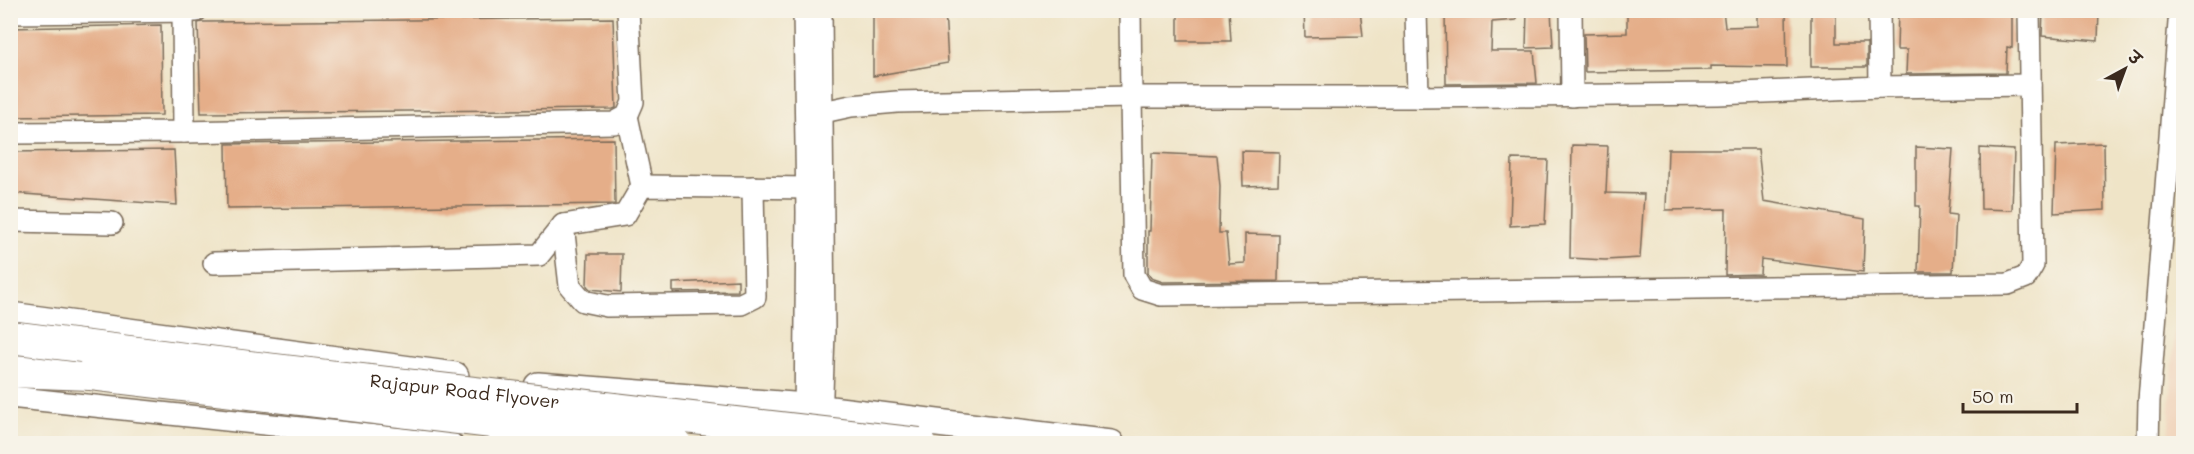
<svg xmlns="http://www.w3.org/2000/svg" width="2194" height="454" font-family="Mali,'Playpen Sans Deva',sans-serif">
<rect width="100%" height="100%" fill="#f7f3e8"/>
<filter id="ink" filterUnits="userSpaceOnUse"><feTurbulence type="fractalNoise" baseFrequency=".0167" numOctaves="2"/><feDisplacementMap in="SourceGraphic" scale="12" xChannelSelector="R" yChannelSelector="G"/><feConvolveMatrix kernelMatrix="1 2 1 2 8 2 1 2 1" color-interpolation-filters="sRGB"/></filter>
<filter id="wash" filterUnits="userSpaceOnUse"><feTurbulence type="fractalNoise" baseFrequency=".008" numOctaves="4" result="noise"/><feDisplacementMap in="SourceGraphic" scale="24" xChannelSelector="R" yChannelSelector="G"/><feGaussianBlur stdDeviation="1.35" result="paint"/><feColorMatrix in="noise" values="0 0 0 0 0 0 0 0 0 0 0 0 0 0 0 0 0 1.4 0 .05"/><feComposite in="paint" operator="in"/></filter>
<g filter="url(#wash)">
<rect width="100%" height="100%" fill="#efe4c7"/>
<!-- built -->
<path fill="#f1d5bd" d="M2183,194V442H2168Z"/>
<g id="blocks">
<!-- building -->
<g fill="#e5ae89">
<path d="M873,10H945L948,63L873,76Z"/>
<path d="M1178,10H1229L1231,41H1178Z"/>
<path d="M1304,10H1360L1363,36L1305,37Z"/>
<path d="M1445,10H1516V20L1492,22L1491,51H1534L1537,83L1446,84Z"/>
<path d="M1527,10H1551L1553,47L1526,48Z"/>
<path d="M1627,10H1723L1725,27L1758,26V10H1786L1787,67L1711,66V70L1585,72L1584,34L1627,33Z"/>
<path d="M1811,10H1836V43H1867V67H1811Z"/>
<path d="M1898,10H2012V48L2007,47L2006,73L1906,74L1907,50H1897Z"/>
<path d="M2043,10H2099L2098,41L2042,36Z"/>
<path d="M613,18L616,108L613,109L201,113L198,23L202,22Z"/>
<path d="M161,25L162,115L10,117V28Z"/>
<path d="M614,139L615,204L227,209L226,144Z"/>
<path d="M2104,143L2105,210L2054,213L2056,145Z"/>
<path d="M1572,145L1608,146L1606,193L1644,194L1640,258L1605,260L1570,258Z"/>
<path d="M1916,147L1953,149L1948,214L1956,215L1953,272H1918L1920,206H1916Z"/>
<path d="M1980,148L2014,150L2012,210L1981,209Z"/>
<path d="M1668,149H1758L1764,201L1865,219L1863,272L1761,259L1760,274L1725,275L1726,209L1666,210Z"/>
<path d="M174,150L177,205L10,193V152Z"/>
<path d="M1242,151L1279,152L1278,185L1243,186Z"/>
<path d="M1152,153L1217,156L1220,186L1219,233H1226L1229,264L1245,263V234L1279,235L1278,281L1163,282L1151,278L1148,273V231H1150Z"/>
<path d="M1512,159L1548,160L1545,224L1510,226Z"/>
<path d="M588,254H622L621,292L590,289L587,286Z"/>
<path d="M738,280V291L673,292V283Z"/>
</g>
</g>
</g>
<g filter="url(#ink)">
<use href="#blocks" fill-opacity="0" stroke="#7a6b59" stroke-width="1.5"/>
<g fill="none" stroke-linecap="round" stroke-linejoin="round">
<!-- minor casing -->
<g stroke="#7a6b59" stroke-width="24">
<g id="minor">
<path d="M804,10L807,212L805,421"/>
<path d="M821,10L824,332L821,424"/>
<path d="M1130,10L1131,97H1418L1416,10"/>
<path d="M1571,10L1572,96"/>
<path d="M10,13L196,11"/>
<path d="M1880,87L2030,85"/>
<path d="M1418,97L1718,94L1880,87L1879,10"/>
<path d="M823,112L851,106L897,102L1131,97L1134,275L1142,289L1161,295L2008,284L2026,277L2033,265L2029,10"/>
<path d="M627,116L642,186"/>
<path d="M184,132L614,123L627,116L633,102L628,10"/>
<path d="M10,133L184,132L183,10"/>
<path d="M10,221L112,223"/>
<path d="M563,225L570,286L583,301L607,306L741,304L755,297L753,187"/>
<path d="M214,263L539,255L563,225L625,215L642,186L807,188"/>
<path d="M10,397L452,444"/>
<path d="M2148,444L2149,401L2180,10"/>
</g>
</g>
<!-- major casing -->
<g stroke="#7a6b59" stroke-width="30">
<g id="major">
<path d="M10,316L455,376"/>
<path d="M538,386L806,407L1111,444"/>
</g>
</g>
<!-- highway casing -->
<g stroke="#7a6b59" stroke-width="34">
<path id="highway" d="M10,371L91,374"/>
</g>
<!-- minor -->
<use href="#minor" stroke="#fff" stroke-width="21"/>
<!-- major -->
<use href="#major" stroke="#fff" stroke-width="27"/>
<!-- highway -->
<use href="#highway" stroke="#fff" stroke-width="32"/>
<!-- highway-bridge casing -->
<g stroke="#7a6b59" stroke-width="34" stroke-linecap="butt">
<g id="highway-bridge">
<path id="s1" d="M10,337L249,367L919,444"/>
<path d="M91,374L675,444"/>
</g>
</g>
<!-- highway-bridge -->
<use href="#highway-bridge" stroke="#fff" stroke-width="32"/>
</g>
</g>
<g text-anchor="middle" stroke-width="4.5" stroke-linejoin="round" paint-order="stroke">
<!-- street labels -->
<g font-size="18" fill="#3b2a1e" stroke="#f7f3e8">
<text dy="6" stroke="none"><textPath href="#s1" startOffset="458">Rajapur Road Flyover</textPath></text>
</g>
</g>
<!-- margin -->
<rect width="2194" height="454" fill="none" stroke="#f7f3e8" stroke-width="36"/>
<!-- north arrow -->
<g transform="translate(2125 69) rotate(41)" stroke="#f7f3e8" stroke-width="4.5" paint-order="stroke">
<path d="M0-4.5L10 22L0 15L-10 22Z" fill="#3b2a1e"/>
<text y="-9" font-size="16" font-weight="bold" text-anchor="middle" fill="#3b2a1e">उ</text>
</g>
<!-- scale -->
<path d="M1963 403v9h114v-9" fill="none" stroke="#3b2a1e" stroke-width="3"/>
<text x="1972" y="403" font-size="18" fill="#3b2a1e" stroke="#f7f3e8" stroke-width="4.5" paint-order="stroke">50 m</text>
</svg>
